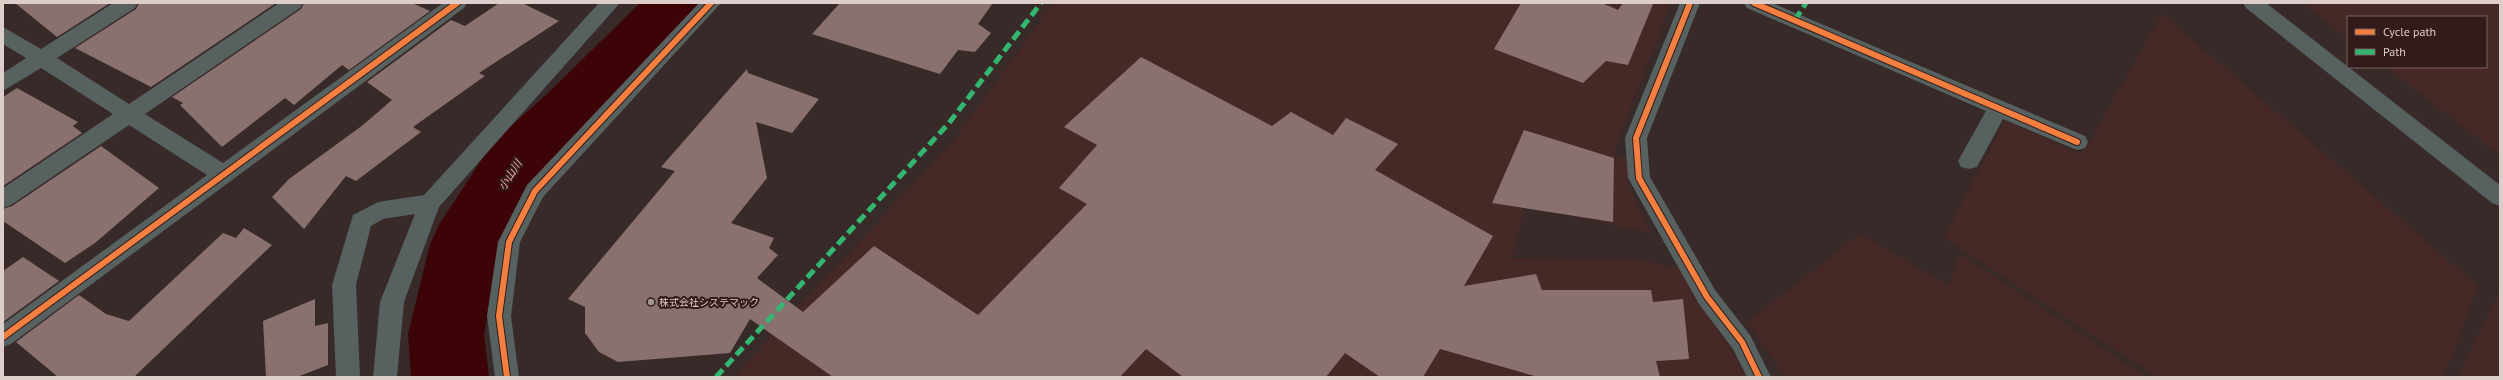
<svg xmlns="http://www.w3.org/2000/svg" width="2503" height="380" font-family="'PT Sans','Noto Sans JP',sans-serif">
<rect width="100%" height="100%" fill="#372a29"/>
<!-- built -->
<g fill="#462927">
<path d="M1053,3H1671L1613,154L1628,159L1629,186L1651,233L1525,206L1512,258L1641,260L1680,269L1742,367L1745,377H733L952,143Z"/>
<path d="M2303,3H2500V155L2386,67H2486V17H2348V38Z"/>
<path d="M2162,14L2478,286L2444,377H2157L1944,238L2005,120L2082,155Z"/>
<path d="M1860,234L1948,285L1960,254L2146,377H1786L1748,322Z"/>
<path d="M2500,290V377H2458Z"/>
</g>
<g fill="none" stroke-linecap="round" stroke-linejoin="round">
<!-- river -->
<path fill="#3d0407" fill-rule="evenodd" d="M640,3H709L700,19L595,130L542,179L501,248L484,334L489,377H411L408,334L430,244L440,223L494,141L547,94Z"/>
</g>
<!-- building -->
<g fill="#8a716f">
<path d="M15,3H110L57,37Z"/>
<path d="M139,3H276L151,87L75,48L136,9Z"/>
<path d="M304,3H412L430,11L349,70L342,65L294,105L285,98L222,147L180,105L183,103L172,97L301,9Z"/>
<path d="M499,3H522L559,21L479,73L485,76L413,127L421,132L356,181L346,176L304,229L272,197L289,179L363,125L392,100L367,82L451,20L465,26Z"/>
<path d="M840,3H993L978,24L991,33L975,52L958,50L940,74L812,34Z"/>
<path d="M1521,3H1602L1618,10L1623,3L1653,4L1628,65L1606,61L1583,83L1494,49Z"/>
<path d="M1141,57L1272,126L1291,112L1333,135L1346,118L1398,144L1375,170L1493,236L1464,286L1536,274L1542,290H1651L1653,302L1683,299L1689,359L1656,361L1660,377H1538L1440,349L1423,377H1380L1345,353L1326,377H1183L1146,349L1120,377H833L750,319L730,353L618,362L599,352L585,333V307L568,299L675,171L661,167L747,69L748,73L819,99L792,133L756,122L767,178L731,223L774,238L769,248L778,255L757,278L803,312L874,246L978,315L1087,204L1059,188L1097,145L1064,127Z"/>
<path d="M17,88L78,122L73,126L82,133L3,186V97Z"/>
<path d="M1524,130L1614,158L1613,222L1492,203Z"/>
<path d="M101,146L159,188L95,243L65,263L3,221V209L12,206Z"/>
<path d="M244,228L272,245L134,377H58L16,342L79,295L106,314L129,321L223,233L236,238Z"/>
<path d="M23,257L59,281L3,322V271Z"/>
<path d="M315,299V326L328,323V365L297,377H266L263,321Z"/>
</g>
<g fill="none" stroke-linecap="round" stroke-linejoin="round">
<!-- minor -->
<g fill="#566160" fill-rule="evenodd">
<path d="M113,3H138L135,8L57,58L129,104L279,3H303L300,8L145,114L223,163L443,3H467L464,8L11,344L3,347V324L207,175L129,125L11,205L3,208V188L113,114L41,68L3,91V73L26,58L3,44V27L41,49Z"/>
<path d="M599,3H620L439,207L404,302L397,377H373L380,302L415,214L383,219L371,226L356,285L360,377H336L332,285L353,215L378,202L424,195Z"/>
<path d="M699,3H721L543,197L520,242L511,316L519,377H495L487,316L498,242L527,185Z"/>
<path d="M1680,3H1700L1647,138L1650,177L1715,290L1750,335L1771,377H1747L1733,349L1699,304L1628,178L1625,138Z"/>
<path d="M1744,3H1772L2085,136L2088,142L2085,148L2077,150L2003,119L1977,167L1969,169L1961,167L1958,161L1986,111L1747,8Z"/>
</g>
<!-- tertiary -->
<path fill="#566160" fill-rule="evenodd" d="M2243,3H2266L2500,185V206L2492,203L2246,8Z"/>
<!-- quiet -->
<g stroke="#33b770" stroke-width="5" stroke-dasharray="10 5" stroke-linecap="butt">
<path d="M1795,20L1806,3"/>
<path d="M716,377L949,123L1041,3"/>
</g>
<!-- cycleway casing -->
<g stroke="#321b1a" stroke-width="8">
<g id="cycleway">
<path d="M1690,3L1636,138L1639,178L1707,297L1742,342L1759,377"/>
<path d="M1754,3L2077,142"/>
<path d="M3,337L457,3"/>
<path d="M507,377L499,316L509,242L535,191L711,3"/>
</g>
</g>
<!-- cycleway -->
<use href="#cycleway" stroke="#f27e40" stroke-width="6"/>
</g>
<!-- markers -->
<circle fill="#a39492" stroke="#321b1a" stroke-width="1.5" cx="651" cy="302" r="4"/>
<g text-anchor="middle" stroke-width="4" stroke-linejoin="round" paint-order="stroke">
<!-- poi labels -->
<g font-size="10" fill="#ddcdcb" stroke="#321b1a" text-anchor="start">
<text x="659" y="306">株式会社システマック</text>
</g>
<!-- water labels -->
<g font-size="11" font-style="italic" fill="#faaea9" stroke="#321b1a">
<text transform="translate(510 175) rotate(-57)" y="4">小山川</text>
</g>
</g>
<!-- border -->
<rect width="2503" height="380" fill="none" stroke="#ddcdcb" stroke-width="8"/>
<!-- legend -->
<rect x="2347" y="16" width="140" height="52" fill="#321b1a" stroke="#766261"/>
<rect x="2355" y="29" width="20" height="6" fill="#f27e40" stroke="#766261"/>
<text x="2383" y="36" font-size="12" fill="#ddcdcb">Cycle path</text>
<rect x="2355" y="49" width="20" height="6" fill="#33b770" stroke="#766261"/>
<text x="2383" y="56" font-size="12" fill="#ddcdcb">Path</text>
</svg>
